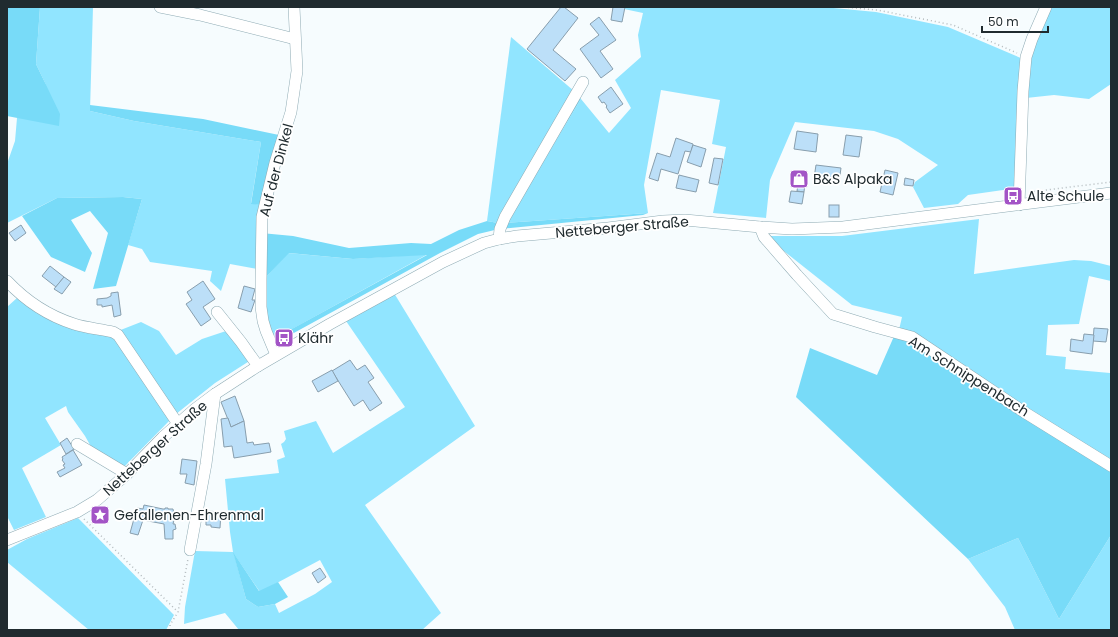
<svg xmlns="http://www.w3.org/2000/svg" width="1118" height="637" font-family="Poppins,sans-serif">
<rect width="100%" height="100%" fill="#f6fcfe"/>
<!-- green -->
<g fill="#91e5ff" fill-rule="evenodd">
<path d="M7,7L34,65L46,85L36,64L40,7H93L90,111L134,121L261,142L251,203L260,205L257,269L230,264L221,291L210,281L212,271L150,262L142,249L128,245L142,199L123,197L57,198L7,223V161H8L15,141L17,118H19Z"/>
<path d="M624,7H823L876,12L948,27L1023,59L1017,188L968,195L958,204L924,208L913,187L915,182L938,165L898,139L874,131L795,122L770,180L766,218L713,213L726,147L712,144L720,100L661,90L644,185L648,213L506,223L581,99L609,133L631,108L615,80L641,57L638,35L643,13L624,9Z"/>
<path d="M1050,7H1111V84L1089,99L1054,95L1026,98L1030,57Z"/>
<path d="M511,37L574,91L498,223L487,221Z"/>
<path d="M979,219L974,274L1074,260L1091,261L1111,266V281L1089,276L1079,324L1048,325L1046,355L1066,357L1065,369L1110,373L1111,463L899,330L902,317L852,305L780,248L770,236H842Z"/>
<path d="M288,253L353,259L428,254L274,339L267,321L266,277Z"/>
<path d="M394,293L475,426L365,505L441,613L422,630H239L225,613L184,624L185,607L195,551L233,552L230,532L225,479L279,473L277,460L285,457L281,444L284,442L286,439L284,431L316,421L333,453L405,407L346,321ZM234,554L260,592L320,560L332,582L315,594L279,613L275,604L258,607L246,599Z"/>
<path d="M17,298L113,336L170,420L123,468L94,452L85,436L68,412L66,406L45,418L61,445L22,468L46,517L14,530L7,516V307Z"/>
<path d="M141,322L159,331L176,355L202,339L226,331L251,360L215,383L176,414L118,331Z"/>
<path d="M78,518L174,615L166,630H89L7,562V550L27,539Z"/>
<path d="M1111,535V630H1015L1005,607L968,559L1018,538L1059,619Z"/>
</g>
<!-- forest -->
<g fill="#78dbf8">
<path d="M7,7H40L36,64L60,114L59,126L7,116Z"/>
<path d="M574,91L581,99L506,223L648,213L643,215L499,229L478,234L440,253L281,340L279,336L427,255L353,259L289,253L266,277L261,233L293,236L349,248L411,243L431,244L459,230L487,221L498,223Z"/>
<path d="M90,105L203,119L279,135L260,205L251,204L261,142L134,121L90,111Z"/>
<path d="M123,197L142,199L116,286L93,289L108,233L90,211L71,220L92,253L85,272L51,257L22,216L57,198Z"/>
<path d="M895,334L1111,470V535L1059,619L1018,538L968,559L796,397L810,348L877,375Z"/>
<path d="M233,552L259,591L278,582L288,597L275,604L258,607L246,599Z"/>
</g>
<!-- building -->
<g fill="#bcdff8" stroke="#889ead">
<path d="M561,7H564L578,18L553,50L576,69L565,81L527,49Z"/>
<path d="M613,7H625L622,22L611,20Z"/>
<path d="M599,17L616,40L600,51L613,69L601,78L580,49L599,35L590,24Z"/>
<path d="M611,87L623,104L610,113L606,107L607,106L604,102L602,103L598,97Z"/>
<path d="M797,131L818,134L816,152L794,149Z"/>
<path d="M846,135L862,137L859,157L843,155Z"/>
<path d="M676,138L693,144L691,152L685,151L678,174L661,169L658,181L649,178L657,153L670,157Z"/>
<path d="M693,145L706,149L701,167L687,162Z"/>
<path d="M714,158L723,159L718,185L709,183Z"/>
<path d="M816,165L841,168L839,182L814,178Z"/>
<path d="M885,170L898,173L893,195L880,192Z"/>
<path d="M794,173L806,174L804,192L797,191L798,184L793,183Z"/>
<path d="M679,175L699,180L696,192L676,188Z"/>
<path d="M905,178L914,180L913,186L904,185Z"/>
<path d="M791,191L804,192L802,204L789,202Z"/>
<rect x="829" y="205" width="10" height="12"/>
<path d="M21,225L26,233L15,241L9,233Z"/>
<path d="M50,266L64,277L56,287L42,276Z"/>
<path d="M64,277L71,282L62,294L54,289Z"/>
<path d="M203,281L215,299L203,307L211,319L201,326L186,304L192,300L187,292Z"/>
<path d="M244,286L255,289L252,300H255L251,312L238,308Z"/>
<path d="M118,292L121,315L114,317L112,305L102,307V305H97V299L107,298L111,296V293Z"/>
<path d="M1094,328L1108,329L1106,342L1093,341Z"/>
<path d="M1084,334L1094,335L1092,354L1070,351L1071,339L1083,341Z"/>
<path d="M350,360L357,370L365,365L374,378L368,382L382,403L370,411L363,400L354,406L332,371Z"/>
<path d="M332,370L338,381L318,392L312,381Z"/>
<path d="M235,396L244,421L231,427L221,402Z"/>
<path d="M228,418L231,427L244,421L247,443L253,442L254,445L269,443L271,452L234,458L232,446L224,447L221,419Z"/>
<path d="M67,438L74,449L66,454L60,443Z"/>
<path d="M73,450L82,465L60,477L57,472L65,468L63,465L65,464L62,460L63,459L62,457Z"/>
<path d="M182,459L197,461L194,485L185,483L187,474H180Z"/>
<path d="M144,505L163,509H165V508H168V509H173L175,520H174L173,524H175L176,529L173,530V539H165L164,524L143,520L138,535L130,533L137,508L143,509Z"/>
<path d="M206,511L221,512L220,528L211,527V525H206Z"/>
<path d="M320,568L326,577L318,583L312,573Z"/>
</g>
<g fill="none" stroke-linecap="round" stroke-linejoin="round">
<!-- minor casing -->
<g stroke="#8fabb4" stroke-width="12">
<g id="minor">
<path d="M160,7L200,15L295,39"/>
<path d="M1019,205L1023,91L1026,57L1032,39L1046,7"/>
<path d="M760,227L764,237L797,275L833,314L875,327L912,337L1024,412L1111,466"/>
<path d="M499,239L500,229L505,217L583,82"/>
<path d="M7,281C25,300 49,316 74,324C86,328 100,329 113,332L118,335L178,424"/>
<path d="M217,312L241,342L258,366"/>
<path d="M276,355L266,331L263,321L261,307V280L262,217L275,163L291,112L297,71L294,7"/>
<path d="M77,444L127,474"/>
<path d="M7,540L77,512L97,500L127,474L163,437L195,409L215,394L258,366L330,324L392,290L443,262L484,243L499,239L517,236L608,228L663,221L685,220L760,227L792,229L843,227L1111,193"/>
<path d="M190,550L206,464L215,394"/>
</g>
</g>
<!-- path -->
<g stroke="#b4bbbe" stroke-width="1.5" stroke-dasharray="1 3" stroke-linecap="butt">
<path d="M844,7L877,10L953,25L1017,53"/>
<path d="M1030,192L1111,182"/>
<path d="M84,519L178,612"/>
<path d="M170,630V625L178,612L188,559"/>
</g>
<!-- minor -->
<use href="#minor" stroke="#fff" stroke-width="11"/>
</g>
<!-- icons -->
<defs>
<g id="shop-square" transform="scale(1)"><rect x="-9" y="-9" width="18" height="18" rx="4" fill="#a354c6" stroke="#fff"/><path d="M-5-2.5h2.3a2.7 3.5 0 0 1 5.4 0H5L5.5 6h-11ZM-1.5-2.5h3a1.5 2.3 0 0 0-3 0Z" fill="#fff"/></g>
<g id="bus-square" transform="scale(1)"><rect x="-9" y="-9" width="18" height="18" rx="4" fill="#a354c6" stroke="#fff"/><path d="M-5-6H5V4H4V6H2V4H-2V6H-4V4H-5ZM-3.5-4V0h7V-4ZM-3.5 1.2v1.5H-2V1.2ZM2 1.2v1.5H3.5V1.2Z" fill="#fff"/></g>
<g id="sight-square" transform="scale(1)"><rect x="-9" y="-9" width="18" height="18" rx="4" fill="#a354c6" stroke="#fff"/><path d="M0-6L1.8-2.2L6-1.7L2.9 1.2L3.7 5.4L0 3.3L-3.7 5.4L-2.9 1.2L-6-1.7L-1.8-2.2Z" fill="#fff"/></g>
</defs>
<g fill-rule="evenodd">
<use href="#shop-square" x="799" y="179"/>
<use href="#bus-square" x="1013" y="196"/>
<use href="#bus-square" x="284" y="338"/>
<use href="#sight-square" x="100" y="515"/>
</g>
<g text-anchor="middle" stroke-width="3.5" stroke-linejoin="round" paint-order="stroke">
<!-- street labels -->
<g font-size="14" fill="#202b2f" stroke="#fff">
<text transform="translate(276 170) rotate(-75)" y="5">Auf der Dinkel</text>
<text transform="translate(622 227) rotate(-5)" y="5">Netteberger Straße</text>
<text transform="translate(969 376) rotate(32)" y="5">Am Schnippenbach</text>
<text transform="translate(155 448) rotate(-42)" y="5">Netteberger Straße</text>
</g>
<!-- poi labels -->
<g font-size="14" fill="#202b2f" stroke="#fff" text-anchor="start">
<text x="813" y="184">B&amp;S Alpaka</text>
<text x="1027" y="201">Alte Schule</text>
<text x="298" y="343">Klähr</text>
<text x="114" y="520">Gefallenen-Ehrenmal</text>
</g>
</g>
<!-- border -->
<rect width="1118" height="637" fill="none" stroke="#202b2f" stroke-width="16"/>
<!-- scale -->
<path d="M982 26v6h66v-6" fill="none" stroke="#202b2f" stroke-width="2"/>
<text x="988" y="26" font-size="12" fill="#202b2f" stroke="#ffffff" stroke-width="3" paint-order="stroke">50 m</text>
</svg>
